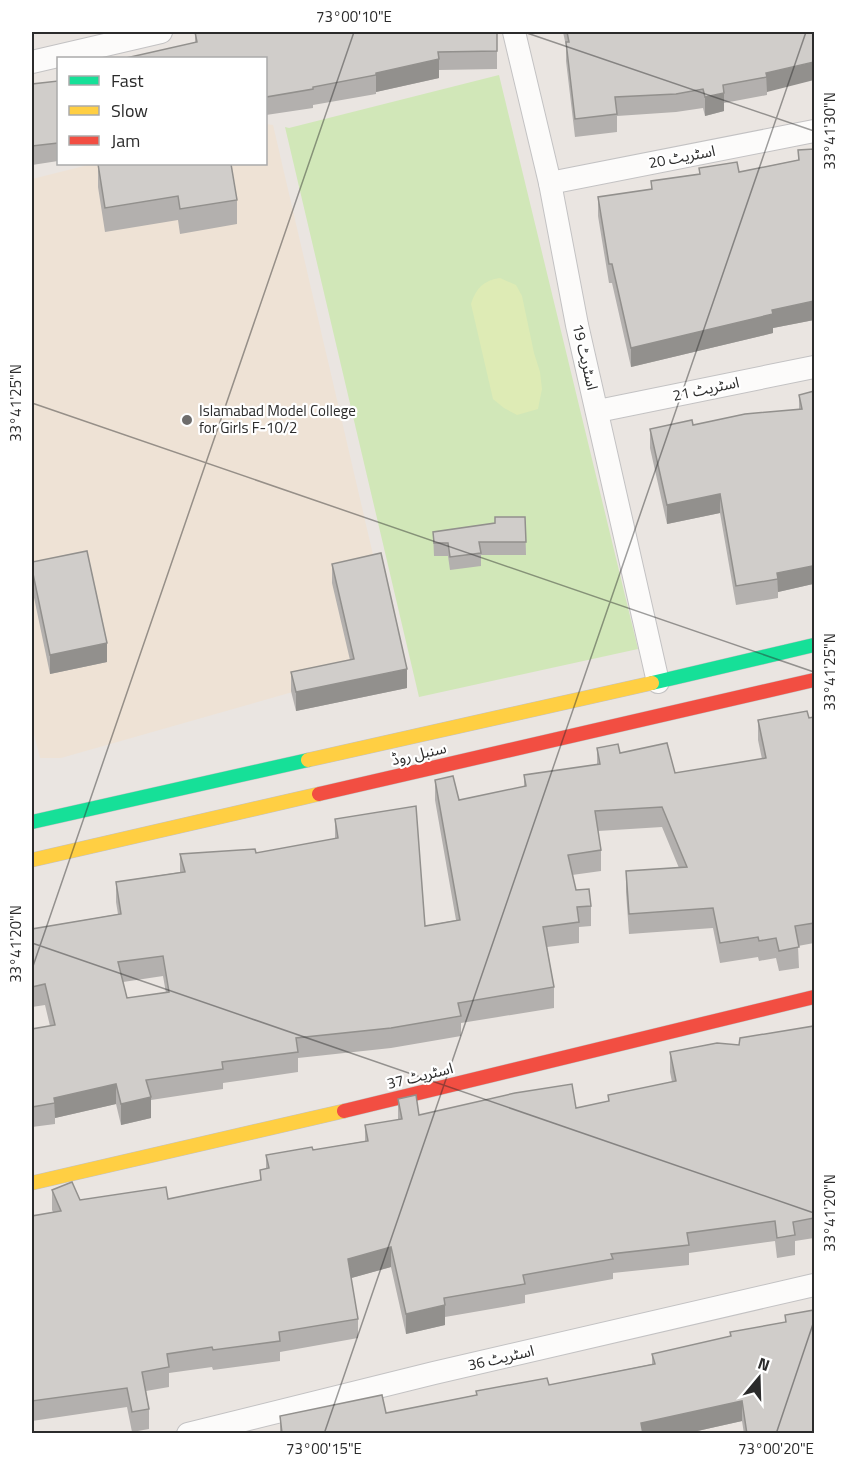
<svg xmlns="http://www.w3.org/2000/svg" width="846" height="1465" font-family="'Titillium Web','Noto Sans Arabic',sans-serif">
<rect width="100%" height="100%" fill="#eae5e1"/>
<!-- education -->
<path fill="#eee2d5" d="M266,124L273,125L398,662L61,758H40L32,726V179L92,164H266Z"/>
<!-- green -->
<path fill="#d1e7b8" d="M499,75L638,649L419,697L285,127L289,128Z"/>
<!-- pitch -->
<path fill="#deebb5" d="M500,278L516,285L522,296L534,353L540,372L542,389L538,409L517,415L504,408L493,399L471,304C476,288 484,280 500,278Z"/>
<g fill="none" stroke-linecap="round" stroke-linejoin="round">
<!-- street casing -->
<g stroke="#c3c2c3" stroke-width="24">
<g id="street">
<path d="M514,32L550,183L577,325L658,682"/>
<path d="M32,62L161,32"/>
<path d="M550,183L814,131"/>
<path d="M598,411L814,367"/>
<path d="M188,1434L434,1373L814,1285"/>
</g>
</g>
<!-- fast casing -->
<g stroke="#c3c2c3" stroke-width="15">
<g id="fast">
<path d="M652,683L814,645"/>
<path d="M32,822L308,760"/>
</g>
</g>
<!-- slow casing -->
<g stroke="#c3c2c3" stroke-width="15">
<g id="slow">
<path d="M308,760L652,683"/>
<path d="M32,860L319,794"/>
<path d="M32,1183L344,1111"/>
</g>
</g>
<!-- jam casing -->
<g stroke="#c3c2c3" stroke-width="15">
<g id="jam">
<path d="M319,794L814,680"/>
<path d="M344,1111L814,997"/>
</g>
</g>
<!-- street -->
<use href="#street" stroke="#fcfbfa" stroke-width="22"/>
<!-- fast -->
<use href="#fast" stroke="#16e098" stroke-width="14"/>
<!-- slow -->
<use href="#slow" stroke="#ffcf43" stroke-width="14"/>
<!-- jam -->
<use href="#jam" stroke="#f24e42" stroke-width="14"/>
</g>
<!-- wall -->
<g fill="#b3b0ae" fill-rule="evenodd">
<path d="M195,32H497V69L439,70V78L376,92V94L313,105V108L266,115V58L195,43Z"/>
<path d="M563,32H814L767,92V95L724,103V111L705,116L703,108L676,112L617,116V132L575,137L566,61V46Z"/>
<path d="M58,81V161L32,165V84Z"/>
<path d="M814,149V320L773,328V333L631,367L612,283H609L598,216V197L651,189V181L699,174V168L739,172L798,160V150Z"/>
<path d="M98,164L237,200V224L180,234L178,220L105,232L98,187Z"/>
<path d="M814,391V591L813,584L778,592V598L736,605L720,513L667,524L650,448V429L693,425L799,410V395Z"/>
<path d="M525,517L526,555H481V566L450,570L448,556H434L433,532L495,523Z"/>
<path d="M32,562L107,662L50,674L32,588Z"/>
<path d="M332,564L407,688L296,711L291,691V672L350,660L332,583Z"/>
<path d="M814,717V943L798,946L799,968L779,971L776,958L759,961L758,957L720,963L713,928L629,934L626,892V871L679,868L662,827L598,831L601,850V871L572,875L576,890L591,906V926L579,927V943L547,947L554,987V1008L461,1023V1036L391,1048L298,1058V1072L223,1083V1089L151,1100V1118L121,1125L116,1104L55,1118V1124L32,1127V1029L50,1026L45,1005L32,1007V929L118,914L116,902V882L180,872V854L256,853L335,839V819L425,926L456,920L435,800V780L459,800L524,787V775L597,765V748L620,753L675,773L762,759L758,740V720ZM163,976L166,993L127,998L123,982Z"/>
<path d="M814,1026V1238L795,1241V1255L777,1258L775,1241L689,1253V1265L613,1273V1279L525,1295V1303L445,1317V1325L406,1334L391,1267L351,1278L358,1319V1338L280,1352V1361L213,1370L212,1367L169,1373V1387L146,1391L149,1409V1429L132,1432L127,1407L32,1421V1216L53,1212L52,1210V1190L80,1200L168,1199L260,1180V1170L266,1169V1155L313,1150L365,1141V1125L398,1120V1099L419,1115L576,1108L608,1102V1095L672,1082L670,1072V1052L739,1045Z"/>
<path d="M785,1315L814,1434H744L742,1421L684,1434H280V1416L386,1413L476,1395V1391L549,1385L652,1364V1354L730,1337V1332L785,1323Z"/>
</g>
<!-- shaded-wall -->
<g fill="#92908d">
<path d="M439,59V78L376,92V73Z"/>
<path d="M814,62V80L767,92L766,73Z"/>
<path d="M724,93V111L705,116V97Z"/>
<path d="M814,301V320L773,328V333L631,367V348L772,310Z"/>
<path d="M720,494V513L667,524V505Z"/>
<path d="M813,566V584L778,592L777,573Z"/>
<path d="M107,643V662L50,674V655Z"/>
<path d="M407,669V688L296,711V692Z"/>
<path d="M116,1084V1104L55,1118L54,1098Z"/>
<path d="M151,1097V1118L121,1125V1104Z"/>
<path d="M391,1247V1267L348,1279V1259Z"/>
<path d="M445,1305V1325L406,1334V1314Z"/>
<path d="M742,1401V1421L684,1434H641V1423Z"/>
</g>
<!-- building -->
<g fill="#d0cdca" stroke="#92908d" stroke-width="1.5" fill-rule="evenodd">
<path d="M195,32H497V51L438,52L439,59L376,73V75L313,87V89L266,97V58H126L197,42Z"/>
<path d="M567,32H814V62L766,73L767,77L723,85L724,93L705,97L703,89L676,94L615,97L617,114L575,119L566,42H569Z"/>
<path d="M58,81V143L32,146V84Z"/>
<path d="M814,149V301L772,310L773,314L631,348L612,264H609L598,197L652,189L651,181L700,174L699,168L737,162L739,172L799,160L798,150Z"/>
<path d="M98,164H231L237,200L180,209L178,196L105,208Z"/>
<path d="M814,391V572L813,566L777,573L778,579L736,586L720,494L667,505L650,429L692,420L693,425L745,414L802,409L799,395Z"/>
<path d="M495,517H525L526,542H479L481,553L450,557L448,543H434L433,532L495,523Z"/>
<path d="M87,551L107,643L50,655L32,569V562Z"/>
<path d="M381,553L407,669L296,692L291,672L354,659L332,564Z"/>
<path d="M807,711L809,718L814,717V923L795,926L799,947L779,951L776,938L759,941L758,937L720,943L713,908L629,914L626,871L687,867L662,807L595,811L601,850L568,855L576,890L589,889L591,906L577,907L579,922L543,927L554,987L458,1003L461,1016L391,1028L296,1038L298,1052L222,1062L223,1069L146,1080L151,1097L121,1104L116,1084L54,1098L55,1103L32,1107V1029L55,1025L45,984L32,987V929L121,914L116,882L185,872L180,854L255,849L256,853L338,838L335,819L416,806L425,926L460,920L435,780L453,776L459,800L526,786L524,775L600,764L597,748L618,744L620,753L667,743L675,773L766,758L758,720ZM163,956L169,992L127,998L118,962Z"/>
<path d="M814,1026V1218L793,1222L795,1235L777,1238L775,1221L687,1233L689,1245L611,1254L613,1259L523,1275L525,1284L444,1298L445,1305L406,1314L391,1247L348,1259L358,1319L279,1332L280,1341L213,1350L212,1347L167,1354L169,1367L142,1372L149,1409L132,1412L127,1388L32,1401V1216L61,1211L52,1190L72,1182L80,1200L166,1187L168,1199L261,1180L260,1170L269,1168L266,1155L312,1147L313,1150L368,1141L365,1125L402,1119L398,1099L416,1095L419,1115L515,1093L572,1084L576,1108L609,1101L608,1095L676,1081L670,1052L717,1043L739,1045L740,1038Z"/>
<path d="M814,1310V1434H747L742,1401L641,1423L643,1434H281L282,1433L280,1416L382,1395L386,1413L477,1395L476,1391L547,1378L549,1385L655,1364L652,1354L731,1336L730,1332L786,1322L785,1315Z"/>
</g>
<!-- ticks -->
<path fill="none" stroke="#2b2b2b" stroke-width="1.5" stroke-opacity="0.45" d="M524,32L814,131M32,403L814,672M32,943L814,1213M32,969L354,32M324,1434L806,32M776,1434L814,1321"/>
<!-- markers -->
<circle fill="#6e6c6b" stroke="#fff" stroke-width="2" cx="187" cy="420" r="6"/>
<g text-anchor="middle" stroke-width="4.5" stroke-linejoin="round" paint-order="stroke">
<!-- street labels -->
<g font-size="15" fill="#2b2b2b" stroke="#fff">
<text transform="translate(682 157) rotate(-11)" y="5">اسٹریٹ 20</text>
<text transform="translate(585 357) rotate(77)" y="5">اسٹریٹ 19</text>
<text transform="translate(706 389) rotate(-12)" y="5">اسٹریٹ 21</text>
<text transform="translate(419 754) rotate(-13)" y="5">سنبل روڈ</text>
<text transform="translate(420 1076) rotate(-14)" y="5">اسٹریٹ 37</text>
<text transform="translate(501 1358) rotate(-13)" y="5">اسٹریٹ 36</text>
</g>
<!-- poi labels -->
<g font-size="15" fill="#2b2b2b" stroke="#fff" text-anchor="start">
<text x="199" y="416">Islamabad Model College<tspan x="199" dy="17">for Girls F-10/2</tspan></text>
</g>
</g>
<!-- border -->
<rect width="846" height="1465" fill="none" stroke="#ffffff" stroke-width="66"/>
<!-- legend -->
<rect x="57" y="57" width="210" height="108" fill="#ffffff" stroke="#aaaaaa" stroke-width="1.5"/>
<rect x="69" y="76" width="30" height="9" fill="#16e098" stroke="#aaaaaa" stroke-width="1.5"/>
<text x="111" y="87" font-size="18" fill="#2b2b2b">Fast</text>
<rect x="69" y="106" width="30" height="9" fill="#ffcf43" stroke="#aaaaaa" stroke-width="1.5"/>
<text x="111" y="117" font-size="18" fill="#2b2b2b">Slow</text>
<rect x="69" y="136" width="30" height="9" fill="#f24e42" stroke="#aaaaaa" stroke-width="1.5"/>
<text x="111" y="147" font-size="18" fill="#2b2b2b">Jam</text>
<!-- north arrow -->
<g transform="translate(759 1378) rotate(19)" stroke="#ffffff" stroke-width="4.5" paint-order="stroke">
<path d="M0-4.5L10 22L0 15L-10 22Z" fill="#2b2b2b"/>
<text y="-9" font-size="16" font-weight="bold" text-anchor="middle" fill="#2b2b2b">N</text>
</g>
<rect x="33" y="33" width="780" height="1399" fill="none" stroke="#2b2b2b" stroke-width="2"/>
<g font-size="15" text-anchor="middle" fill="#2b2b2b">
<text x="354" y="22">73°00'10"E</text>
<text transform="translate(830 131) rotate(-90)" y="5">33°41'30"N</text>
<text transform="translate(16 403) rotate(-90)" y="5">33°41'25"N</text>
<text transform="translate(830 672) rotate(-90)" y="5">33°41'25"N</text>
<text transform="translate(16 944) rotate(-90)" y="5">33°41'20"N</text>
<text transform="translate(830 1213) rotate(-90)" y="5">33°41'20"N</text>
<text x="324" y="1454">73°00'15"E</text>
<text x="776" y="1454">73°00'20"E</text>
</g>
</svg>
